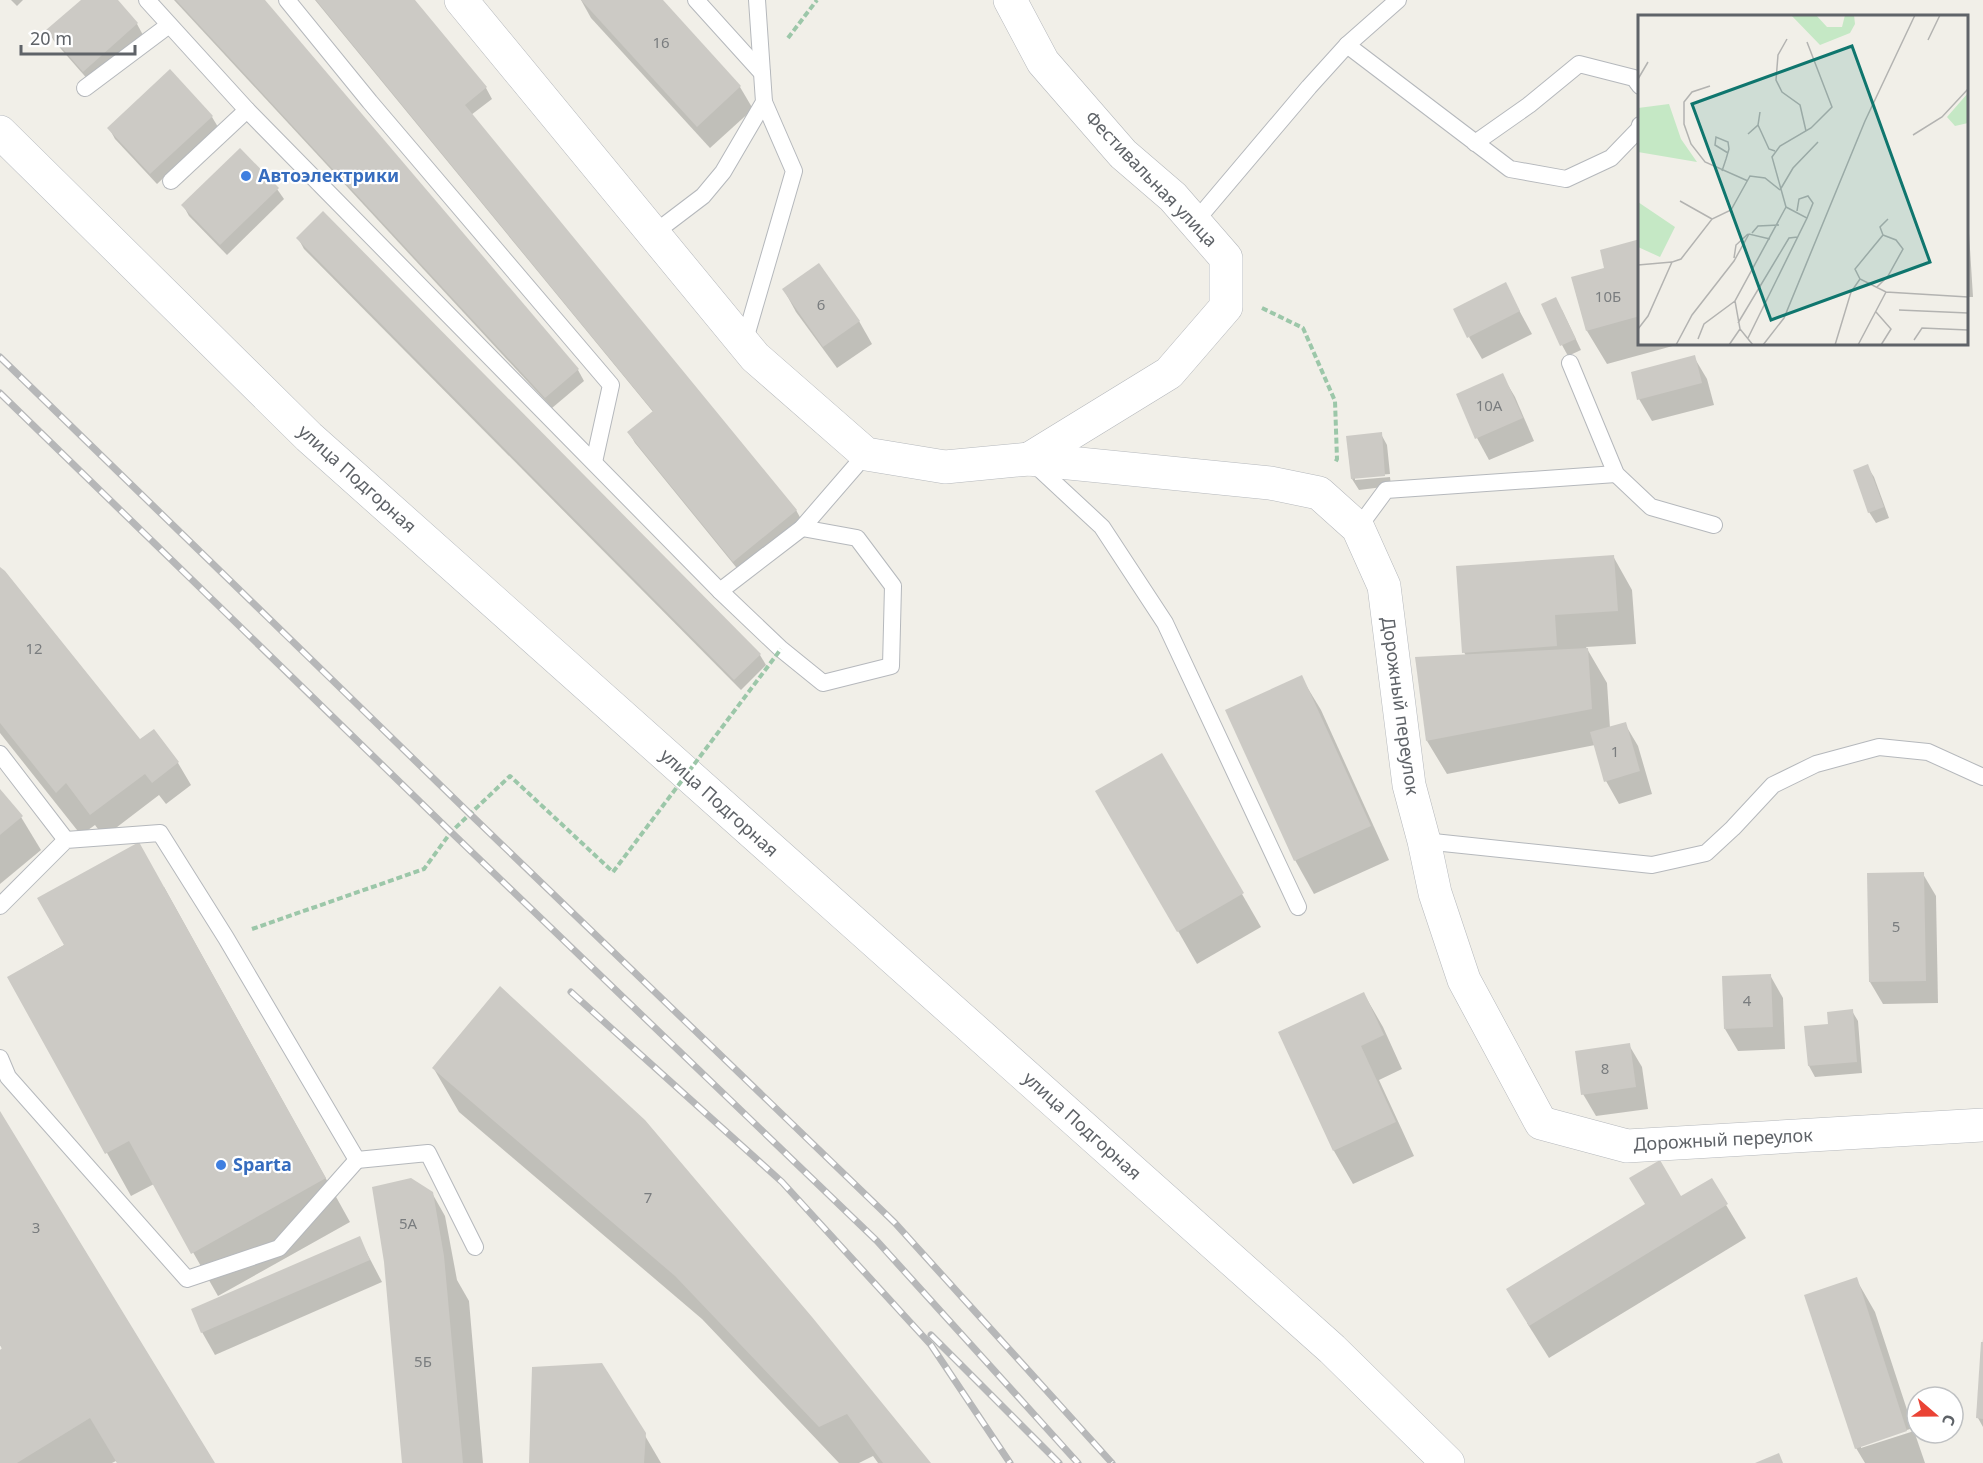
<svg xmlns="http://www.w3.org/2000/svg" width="1983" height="1463" font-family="'Noto Sans',sans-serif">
<rect width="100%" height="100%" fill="#f1efe8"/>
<!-- shadow -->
<g fill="#0003">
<path d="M11,0H23L17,6Z"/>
<path d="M83,0H116L137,24L143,35L90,82L54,41L48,30Z"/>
<path d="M174,0H263L578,370L584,381L552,408Z"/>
<path d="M315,0H413L486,88L492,99L471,115L796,510L802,521L740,572L635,443L629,433L654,413Z"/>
<path d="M581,0H661L740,87L753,109L710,148L591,18Z"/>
<path d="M212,117L218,127L157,184L115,139L109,128Z"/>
<path d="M1966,184L1973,297H1966Z"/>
<path d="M277,189L284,199L227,255L189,216L183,205Z"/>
<path d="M298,238L760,655L766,665L741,690L304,249Z"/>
<path d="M1640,241V344H1680L1607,364L1587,331L1572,278L1606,269Z"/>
<path d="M1505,284L1532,334L1482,359L1469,337Z"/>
<path d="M784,290L859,321L872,344L837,368L796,312Z"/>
<path d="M1562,310L1581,350L1568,356L1562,345Z"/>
<path d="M1694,357L1707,379L1714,405L1652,421L1639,399Z"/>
<path d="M1502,375L1515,397L1534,441L1489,460L1477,438Z"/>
<path d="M1381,434L1387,445L1390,474L1355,477V480L1390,477L1391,486L1359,490L1352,479Z"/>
<path d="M1867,466L1874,477L1889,518L1876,523L1869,512Z"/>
<path d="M1613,556L1632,590L1636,644L1586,647L1607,683L1610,728L1625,724L1638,746L1652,794L1619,804L1606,781L1595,745L1447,774L1427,741L1466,656L1464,652Z"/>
<path d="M0,569L140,742L178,763L191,785L166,804L159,795L104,837L95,825L81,835L0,733Z"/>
<path d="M1301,677L1321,710L1389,860L1314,894L1295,860Z"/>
<path d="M1162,755L1261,927L1197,964L1098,792Z"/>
<path d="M0,792L21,817L41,850L0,884Z"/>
<path d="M1923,874L1936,896L1938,1003L1883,1004L1870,982Z"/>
<path d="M164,887L350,1222L218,1296L154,1184L131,1196L9,977Z"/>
<path d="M1770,975L1783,998L1785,1049L1738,1051L1725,1029Z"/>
<path d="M1364,994L1383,1027L1402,1069L1379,1080L1414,1156L1353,1184L1334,1151L1280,1033Z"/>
<path d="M1852,1011L1858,1021L1862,1073L1815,1077L1809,1066L1806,1027L1829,1025Z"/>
<path d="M1629,1045L1642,1067L1648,1109L1596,1116L1583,1094Z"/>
<path d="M434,1069L929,1463H878L873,1456L859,1463H839L702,1319L459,1112Z"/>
<path d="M0,1114L214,1463H117L116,1461L112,1463H0V1351L3,1350L0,1345Z"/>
<path d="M1711,1180L1746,1238L1549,1358L1527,1323L1681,1198Z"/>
<path d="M432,1193L445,1216L457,1280L469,1301L483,1463H403Z"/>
<path d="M359,1238L382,1282L215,1355L202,1332Z"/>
<path d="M1856,1279L1875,1312L1913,1428L1861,1445V1448L1914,1431L1925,1463H1865L1856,1448Z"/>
<path d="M1983,1338V1427L1978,1418Z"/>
<path d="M644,1434L661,1463H531Z"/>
</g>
<!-- building -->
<g fill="#cccac5">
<path d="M81,0H118L138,23L83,72L46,30Z"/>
<path d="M176,0H265L579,369L545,398Z"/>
<path d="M316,0H415L487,87L465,105L797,510L733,562L627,432L653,411Z"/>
<path d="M581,0H663L741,86L697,127Z"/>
<path d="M170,69L213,116L150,174L107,128Z"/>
<path d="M240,148L279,188L220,245L181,205Z"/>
<path d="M323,211L761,654L734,680L296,238Z"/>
<path d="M1640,239V316L1586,331L1571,277L1604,268L1600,250Z"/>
<path d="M819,263L860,321L823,347L782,289Z"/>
<path d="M1506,282L1520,311L1467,338L1453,309Z"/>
<path d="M1556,297L1576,339L1560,346L1541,304Z"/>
<path d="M1695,355L1702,383L1637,400L1631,372Z"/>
<path d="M1503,373L1523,418L1475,439L1456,394Z"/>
<path d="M1382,432L1385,476L1351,479L1346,436Z"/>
<path d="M1868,464L1884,507L1868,513L1853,470Z"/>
<path d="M1614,555L1618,611L1555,615L1557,646L1462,653L1456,566Z"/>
<path d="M0,567L5,571L140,739L154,729L179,762L152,783L145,774L90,815L66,783L56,793L0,723Z"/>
<path d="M1588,648L1592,709L1426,741L1415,657Z"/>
<path d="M1302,675L1371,826L1294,861L1225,710Z"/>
<path d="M1626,722L1640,771L1604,782L1590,732Z"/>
<path d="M1162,753L1244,893L1177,932L1095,791Z"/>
<path d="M0,789L23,816L0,835Z"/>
<path d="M139,842L326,1178L191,1254L129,1141L105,1154L7,977L64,945L37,898Z"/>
<path d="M1924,872L1926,981L1869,982L1867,873Z"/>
<path d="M1771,974L1773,1027L1724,1029L1722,976Z"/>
<path d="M500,986L645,1120L812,1317L931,1463H883L847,1414L819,1427L675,1276L432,1068Z"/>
<path d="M1364,992L1384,1035L1361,1046L1396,1122L1333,1151L1278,1032Z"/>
<path d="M1853,1009L1857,1062L1808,1066L1804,1026L1828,1024L1827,1012Z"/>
<path d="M1630,1043L1636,1087L1581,1095L1575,1051Z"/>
<path d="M0,1111L215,1463H117L90,1418L17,1463H0V1350L2,1348L0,1345Z"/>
<path d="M1660,1160L1681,1196L1712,1178L1728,1204L1529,1326L1506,1289L1645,1204L1629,1178Z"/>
<path d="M411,1178L433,1192L444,1256L463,1463H402L384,1262L372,1187Z"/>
<path d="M360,1236L370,1260L201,1333L191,1309Z"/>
<path d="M1857,1277L1907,1431L1855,1449L1804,1295Z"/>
<path d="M1981,1342H1983V1419L1976,1418Z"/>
<path d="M602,1363L646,1433L644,1463H529L532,1367Z"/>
<path d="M1779,1453L1783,1463H1755Z"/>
</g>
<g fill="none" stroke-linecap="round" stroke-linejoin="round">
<!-- service casing -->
<g stroke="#b5b8bc" stroke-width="18">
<g id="service">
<path d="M147,0L247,110L720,591L802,528L866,454"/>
<path d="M287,0L370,102L611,385L594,462"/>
<path d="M757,0L762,73"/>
<path d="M1347,45L1510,169L1566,179L1611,158L1639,129L1640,125"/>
<path d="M85,88L169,25"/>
<path d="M1475,143L1529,105L1579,64L1634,78L1640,86"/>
<path d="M171,181L247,110"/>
<path d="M1194,223L1309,87L1347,45L1398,0"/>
<path d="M653,234L703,196L723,172L764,102L762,73L696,0"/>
<path d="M744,343L794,171L764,102"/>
<path d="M1570,363L1616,474L1651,507L1714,525"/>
<path d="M1032,462L1102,527L1165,623L1298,907"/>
<path d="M1358,528L1386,490L1616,474"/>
<path d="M720,591L781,649L823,683L891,666L893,586L857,538L802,528"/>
<path d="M0,754L66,840"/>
<path d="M1424,841L1652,865L1706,853L1733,828L1773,785L1816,764L1879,747L1928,752L1983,777"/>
<path d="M0,906L66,840L160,833L226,938L357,1160L428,1153L475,1247"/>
<path d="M0,1058L8,1077L187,1279L279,1248L357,1160"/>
</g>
</g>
<!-- minor casing -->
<g stroke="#b5b8bc" stroke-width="34">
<g id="minor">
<path d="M461,0L755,357L866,454L945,467L1029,459L1270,483L1319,493L1358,528L1384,586L1409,785L1424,841L1435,893L1464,980L1541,1123L1627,1146L1983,1125"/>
<path d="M1010,0L1043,62L1123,154L1173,197L1226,258V307L1169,373L1029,459"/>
</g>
</g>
<!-- secondary casing -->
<g stroke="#b6babf" stroke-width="34">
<path id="secondary" d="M0,132L309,437L1332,1349L1448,1463"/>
</g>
<!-- path -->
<g stroke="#9cc7a9" stroke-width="4" stroke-dasharray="6 3" stroke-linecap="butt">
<path d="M788,38L817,0"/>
<path d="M1262,308L1303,328L1335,401L1337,459L1335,463"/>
<path d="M252,929L424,869L451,832L510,776L613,872"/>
</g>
<!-- service -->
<use href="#service" stroke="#fff" stroke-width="16"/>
<!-- minor -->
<use href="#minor" stroke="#fff" stroke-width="33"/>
<!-- secondary -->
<use href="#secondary" stroke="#fff" stroke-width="33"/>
<!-- rail casing -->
<g stroke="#b6b7b8" stroke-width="7">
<g id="rail">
<path d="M0,357L470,814L895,1223L1112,1463"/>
<path d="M0,393L451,832L877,1241L1078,1463"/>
<path d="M571,992L782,1182L931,1345L1010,1463"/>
<path d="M931,1335L1059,1463"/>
</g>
</g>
<!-- rail -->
<use href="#rail" stroke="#fff" stroke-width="4.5" stroke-dasharray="14" stroke-linecap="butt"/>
<!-- path-bridge -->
<path stroke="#9cc7a9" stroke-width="4" stroke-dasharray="6 3" stroke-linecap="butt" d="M613,872L781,649"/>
</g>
<!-- markers -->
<g fill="#3f7fe0" stroke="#fff" stroke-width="2">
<circle cx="246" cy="176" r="6"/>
<circle cx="221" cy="1165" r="6"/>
</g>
<g text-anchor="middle" stroke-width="4.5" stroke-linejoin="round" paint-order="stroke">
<!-- number labels -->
<g font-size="15" fill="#7a7d7f">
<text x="661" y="48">16</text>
<text x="1608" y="302">10Б</text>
<text x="821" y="310">6</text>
<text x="1489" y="411">10А</text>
<text x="34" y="654">12</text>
<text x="1615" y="757">1</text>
<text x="1896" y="932">5</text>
<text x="1747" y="1006">4</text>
<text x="1605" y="1074">8</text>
<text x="648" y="1203">7</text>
<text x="408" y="1229">5А</text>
<text x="36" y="1233">3</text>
<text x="423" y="1367">5Б</text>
</g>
<!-- shop labels -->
<g font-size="18" font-weight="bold" fill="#366cbe" stroke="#fff" text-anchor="start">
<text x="258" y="182">Автоэлектрики</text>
<text x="233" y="1171">Sparta</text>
</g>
<!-- street labels -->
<g font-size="18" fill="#5f6368" stroke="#fff">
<text transform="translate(1151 179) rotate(46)" y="6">Фестивальная улица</text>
<text transform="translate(357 479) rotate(42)" y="6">улица Подгорная</text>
<text transform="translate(1400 706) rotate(82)" y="6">Дорожный переулок</text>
<text transform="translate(719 803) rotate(42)" y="6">улица Подгорная</text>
<text transform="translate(1082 1126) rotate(42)" y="6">улица Подгорная</text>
<text transform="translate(1723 1140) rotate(-3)" y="6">Дорожный переулок</text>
</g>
</g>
<!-- overview -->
<g transform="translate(1638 15)">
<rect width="330" height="330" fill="#f1efe8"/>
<path d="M153,0H178L189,12H204L207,0H216L217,9L212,18L182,30ZM330,78V108L317,111L309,102ZM31,89L43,124L59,147L0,137V93ZM0,187L37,212L22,242L0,232Z" fill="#c5e8c5"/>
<path fill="none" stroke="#b3b3b1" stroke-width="1.5" d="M149,24L140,40L138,65L144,77L162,90L168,116M290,25L302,0M0,64L10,47M72,71L54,77L46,87V109L53,129L67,147L110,166M120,110L131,134L137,136M110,119L120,110L122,97M275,120L304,102L330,74M84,156L88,144L91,134L90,127L78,122L77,130L90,138M142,175L155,153L180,127M42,186L74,204M159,196L161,184L170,181L175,188L169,203M250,204L242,212L245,220L217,254L222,264L248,277L330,282M114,218L120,211L141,210M96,243L98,230L110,219M0,250L34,247M239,272L250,261L265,234L258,225L245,220M261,295L330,298M238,297L253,314L243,330M100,308L151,223L160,222M0,314L10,301L34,247L43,244L74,204L93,195L112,161L127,163L142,175M110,323L169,203L148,192M60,324L66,309L97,286M276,325L284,313L330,315M38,330L54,300L96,246L111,219L132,224M91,330L102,314M115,330L102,314L97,286L148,192L134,142L142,131L173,113L194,92L169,27M125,330L146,303L227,106L277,0M197,330L213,277L222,264M220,330L248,277"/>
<path fill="#0f766e" fill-opacity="0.15" stroke="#0f766e" stroke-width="3" d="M214,31L292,247L133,305L54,89Z"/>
<rect width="330" height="330" fill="none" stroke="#5f6368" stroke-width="3"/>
</g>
<!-- north arrow -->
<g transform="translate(1935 1415) rotate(110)"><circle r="28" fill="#ffffff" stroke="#bfc1c3" stroke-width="1.5"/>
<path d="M0-4.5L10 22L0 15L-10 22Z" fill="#ea4335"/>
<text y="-9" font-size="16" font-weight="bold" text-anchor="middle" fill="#5f6368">С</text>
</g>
<!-- scale -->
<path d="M21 45v9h114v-9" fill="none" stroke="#5f6368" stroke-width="3"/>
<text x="30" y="45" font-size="18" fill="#5f6368" stroke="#ffffff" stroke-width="4.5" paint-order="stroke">20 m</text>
</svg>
